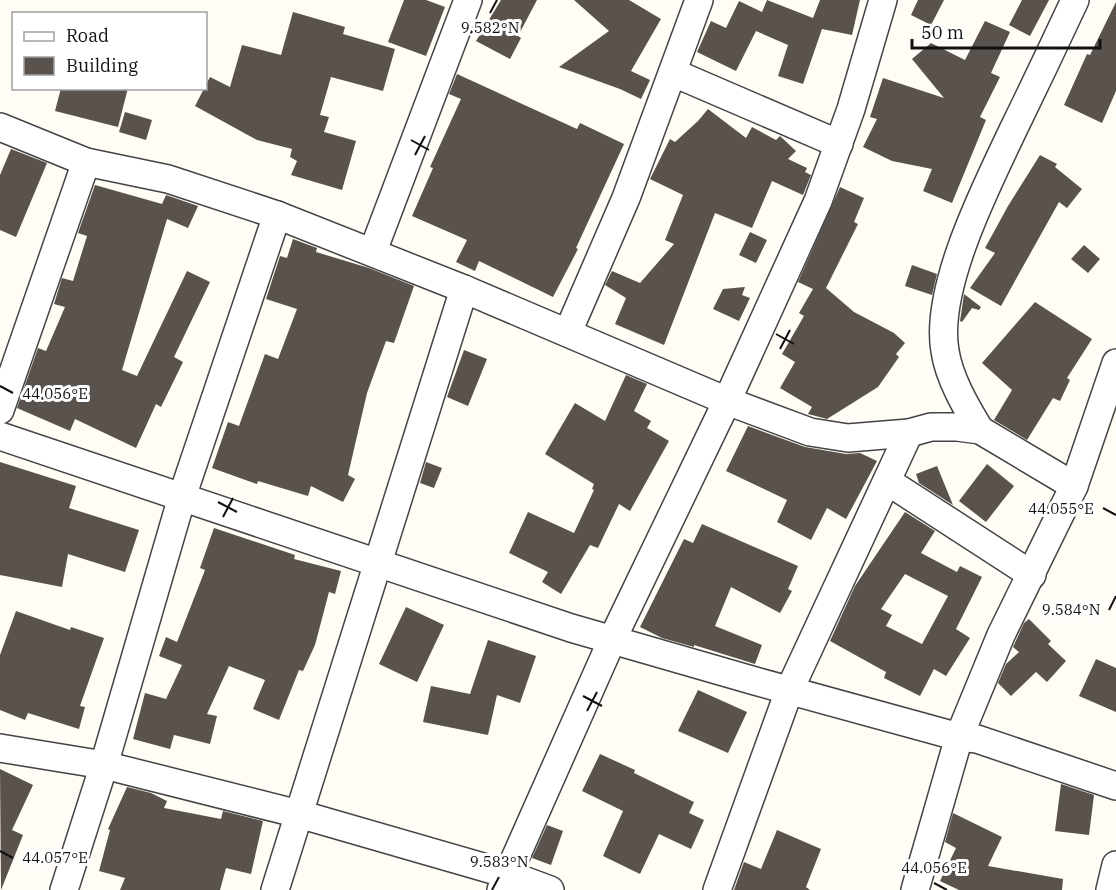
<svg xmlns="http://www.w3.org/2000/svg" width="1116" height="890" font-family="'IBM Plex Serif',serif">
<rect width="100%" height="100%" fill="#fffdf5"/>
<!-- building -->
<g fill="#5a524d" fill-rule="evenodd">
<path d="M404,0H426L445,7L426,56L388,42Z"/>
<path d="M501,0H537L518,36L521,38L510,59L476,41Z"/>
<path d="M574,0H629L661,19L631,71L650,80L641,99L620,89L559,67L609,31Z"/>
<path d="M767,0L813,18L820,0H860L852,35L822,29L803,84L778,76L788,45L756,31L736,71L697,52L711,21L726,28L739,1L762,12Z"/>
<path d="M918,0H944L931,25L911,15Z"/>
<path d="M1022,0H1049L1030,36L1009,25Z"/>
<path d="M1116,2V91L1102,123L1064,105L1087,54L1090,55Z"/>
<path d="M293,12L345,27L343,34L395,49L383,91L331,77L320,115L329,117L324,132L356,141L342,190L291,175L297,161L290,157L292,149L257,140L195,106L210,77L230,87L242,45L281,55Z"/>
<path d="M985,21L1010,32L991,73L1000,77L980,117L986,120L952,203L923,191L932,169L892,161L863,147L877,119L870,117L883,78L944,98L912,59L931,43L965,60Z"/>
<path d="M457,74L577,129L580,123L624,144L576,248L578,249L553,297L479,261L475,271L456,262L467,240L412,216L433,168L430,167L461,99L449,94Z"/>
<path d="M61,88H128L118,127L55,111Z"/>
<path d="M708,109L746,138L752,127L776,140L780,136L796,151L788,159L807,168L805,172L811,175L803,195L772,181L752,228L715,213L664,345L615,324L626,298L605,285L612,271L640,283L674,244L665,240L683,195L650,179L670,139L675,142L698,121Z"/>
<path d="M125,112L152,120L146,140L119,132Z"/>
<path d="M11,149L47,163L16,237L0,230V175Z"/>
<path d="M1040,155L1057,164L1055,167L1082,189L1067,208L1059,202L1001,306L970,288L995,253L985,248L1008,206Z"/>
<path d="M95,185L162,204L166,195L198,206L188,228L167,219L122,370L137,376L187,271L210,282L174,357L183,362L161,407L156,404L136,448L75,419L70,431L17,408L38,348L46,351L65,307L54,304L62,278L73,281L87,236L78,233Z"/>
<path d="M840,187L864,198L854,222L858,224L826,288L854,312L894,333L905,343L896,354L899,357L878,387L827,419L808,414L812,407L780,388L795,362L782,354L804,316L799,313L813,289L798,282Z"/>
<path d="M750,232L767,240L756,263L739,255Z"/>
<path d="M293,239L317,248L316,252L369,268L414,286L394,343L386,341L367,393L348,475L355,479L343,502L311,486L308,496L258,481L257,484L212,468L228,422L239,426L265,354L278,359L297,309L266,299L280,256L287,258Z"/>
<path d="M1084,245L1100,259L1088,273L1071,259Z"/>
<path d="M912,265L937,274L932,295L905,286Z"/>
<path d="M745,287L742,295L750,298L739,321L713,309L723,289Z"/>
<path d="M964,294L981,307L979,310L972,308L962,322L960,321Z"/>
<path d="M1035,302L1092,339L1067,378L1070,380L1060,401L1053,398L1027,440L994,420L1012,390L982,363Z"/>
<path d="M464,350L487,359L468,406L447,397Z"/>
<path d="M626,375L647,384L634,411L651,421L647,428L669,441L630,511L619,504L598,548L590,545L561,594L542,582L548,572L509,553L528,512L574,533L594,490L592,489L594,484L545,454L575,403L605,421Z"/>
<path d="M748,426L805,447L846,454L860,453L877,461L846,519L827,508L811,540L777,522L787,500L726,471Z"/>
<path d="M0,462L76,486L69,508L139,530L125,572L68,554L62,587L0,575Z"/>
<path d="M426,462L442,468L434,488L420,483Z"/>
<path d="M987,464L1014,486L986,522L959,501Z"/>
<path d="M937,466L953,505L919,483L916,474Z"/>
<path d="M905,512L935,531L921,553L957,572L960,566L982,577L956,629L970,638L946,676L934,669L920,696L884,678L886,672L830,641L855,586ZM905,574L948,596L922,644L886,626L892,615L881,609Z"/>
<path d="M702,524L798,566L788,589L792,591L780,613L731,587L715,626L762,645L755,664L694,645V647L662,638L640,627L684,539L693,543Z"/>
<path d="M214,528L295,555L294,559L341,571L335,594L329,592L315,645L303,671L299,670L279,720L253,709L265,680L229,666L207,714L217,716L210,744L174,735L170,749L133,739L145,693L166,699L182,665L159,656L166,637L177,642L205,570L200,568Z"/>
<path d="M406,607L444,625L417,682L379,664Z"/>
<path d="M16,611L70,630L71,627L104,638L80,706L85,707L79,729L28,713L25,720L0,710V655Z"/>
<path d="M1029,619L1051,641L1048,644L1066,661L1047,682L1036,672L1011,696L998,683L1006,664L1019,652L1013,647L1024,623Z"/>
<path d="M488,640L536,656L520,703L497,695L488,735L423,722L431,686L470,694Z"/>
<path d="M1096,659L1116,668V712L1079,696Z"/>
<path d="M698,690L747,712L728,753L678,731Z"/>
<path d="M600,754L635,770L634,773L694,802L689,813L704,820L691,849L659,834L640,874L603,856L623,811L582,791Z"/>
<path d="M0,769L33,785L12,830L23,835L1,890Z"/>
<path d="M1061,784L1094,795L1089,835L1055,831Z"/>
<path d="M127,787L151,793L167,801L164,808L221,819L223,811L263,821L251,874L226,868L220,890H120L125,878L99,871L110,830L108,829Z"/>
<path d="M953,813L1002,837L988,866L1063,879L1062,890H959L940,881L956,848L945,842Z"/>
<path d="M547,825L563,831L551,865L532,858Z"/>
<path d="M777,830L821,849L806,887L810,890H734L744,862L761,869Z"/>
</g>
<g fill="none" stroke-linecap="round" stroke-linejoin="round">
<!-- minor casing -->
<g stroke="#444" stroke-width="30">
<g id="minor">
<path d="M674,73L839,144"/>
<path d="M0,127L86,162L168,179L277,215L464,289L727,401L810,432L848,438L909,433L931,427H957L980,430L1074,486"/>
<path d="M373,251L468,0"/>
<path d="M568,332L626,198L699,0"/>
<path d="M0,410L86,162"/>
<path d="M980,430C966,407 949,378 945,351C934,288 987,185 1014,128C1035,85 1055,43 1075,0"/>
<path d="M0,436L571,628L755,681L959,737L977,739L1116,786"/>
<path d="M887,481L1032,575"/>
<path d="M0,748L104,765L299,814L507,874L550,890"/>
<path d="M64,890L104,765L182,497L277,215"/>
<path d="M275,890L464,289"/>
<path d="M501,890L612,640L727,401L818,201L851,109L883,0"/>
<path d="M717,890L789,691L909,433"/>
<path d="M915,890L959,737L1001,635L1074,486L1116,363"/>
<path d="M1110,890L1116,865"/>
</g>
</g>
<!-- minor -->
<use href="#minor" stroke="#fff" stroke-width="27"/>
</g>
<!-- ticks -->
<path fill="none" stroke="#111" stroke-width="2" d="M490,13L497,0M411,140L429,150M415,155L425,136M776,334L794,344M780,349L790,330M0,386L13,393M218,502L237,512M1103,508L1116,515M223,517L233,498M1109,610L1116,596M583,696L602,706M587,711L597,692M0,851L13,858M934,883L947,890M492,890L499,877"/>
<g font-size="15" text-anchor="middle" fill="#111" stroke="#fff" stroke-width="6" stroke-linejoin="round" paint-order="stroke">
<text x="490" y="33">9.582°N</text>
<text x="55" y="399">44.056°E</text>
<text x="1061" y="514">44.055°E</text>
<text x="1071" y="615">9.584°N</text>
<text x="55" y="863">44.057°E</text>
<text x="499" y="867">9.583°N</text>
<text x="934" y="873">44.056°E</text>
</g>
<!-- legend -->
<rect x="12" y="12" width="195" height="78" fill="#ffffff" stroke="#a0a0a0" stroke-width="1.5"/>
<rect x="24" y="32" width="30" height="9" fill="#ffffff" stroke="#a0a0a0" stroke-width="1.5"/>
<text x="66" y="42" font-size="18" fill="#111111">Road</text>
<rect x="24" y="57" width="30" height="18" fill="#5a524d" stroke="#a0a0a0" stroke-width="1.5"/>
<text x="66" y="72" font-size="18" fill="#111111">Building</text>
<!-- scale -->
<path d="M912 39v9h188v-9" fill="none" stroke="#111111" stroke-width="3"/>
<text x="921" y="39" font-size="18" fill="#111111" stroke="#ffffff" stroke-width="4.5" paint-order="stroke">50 m</text>
</svg>
